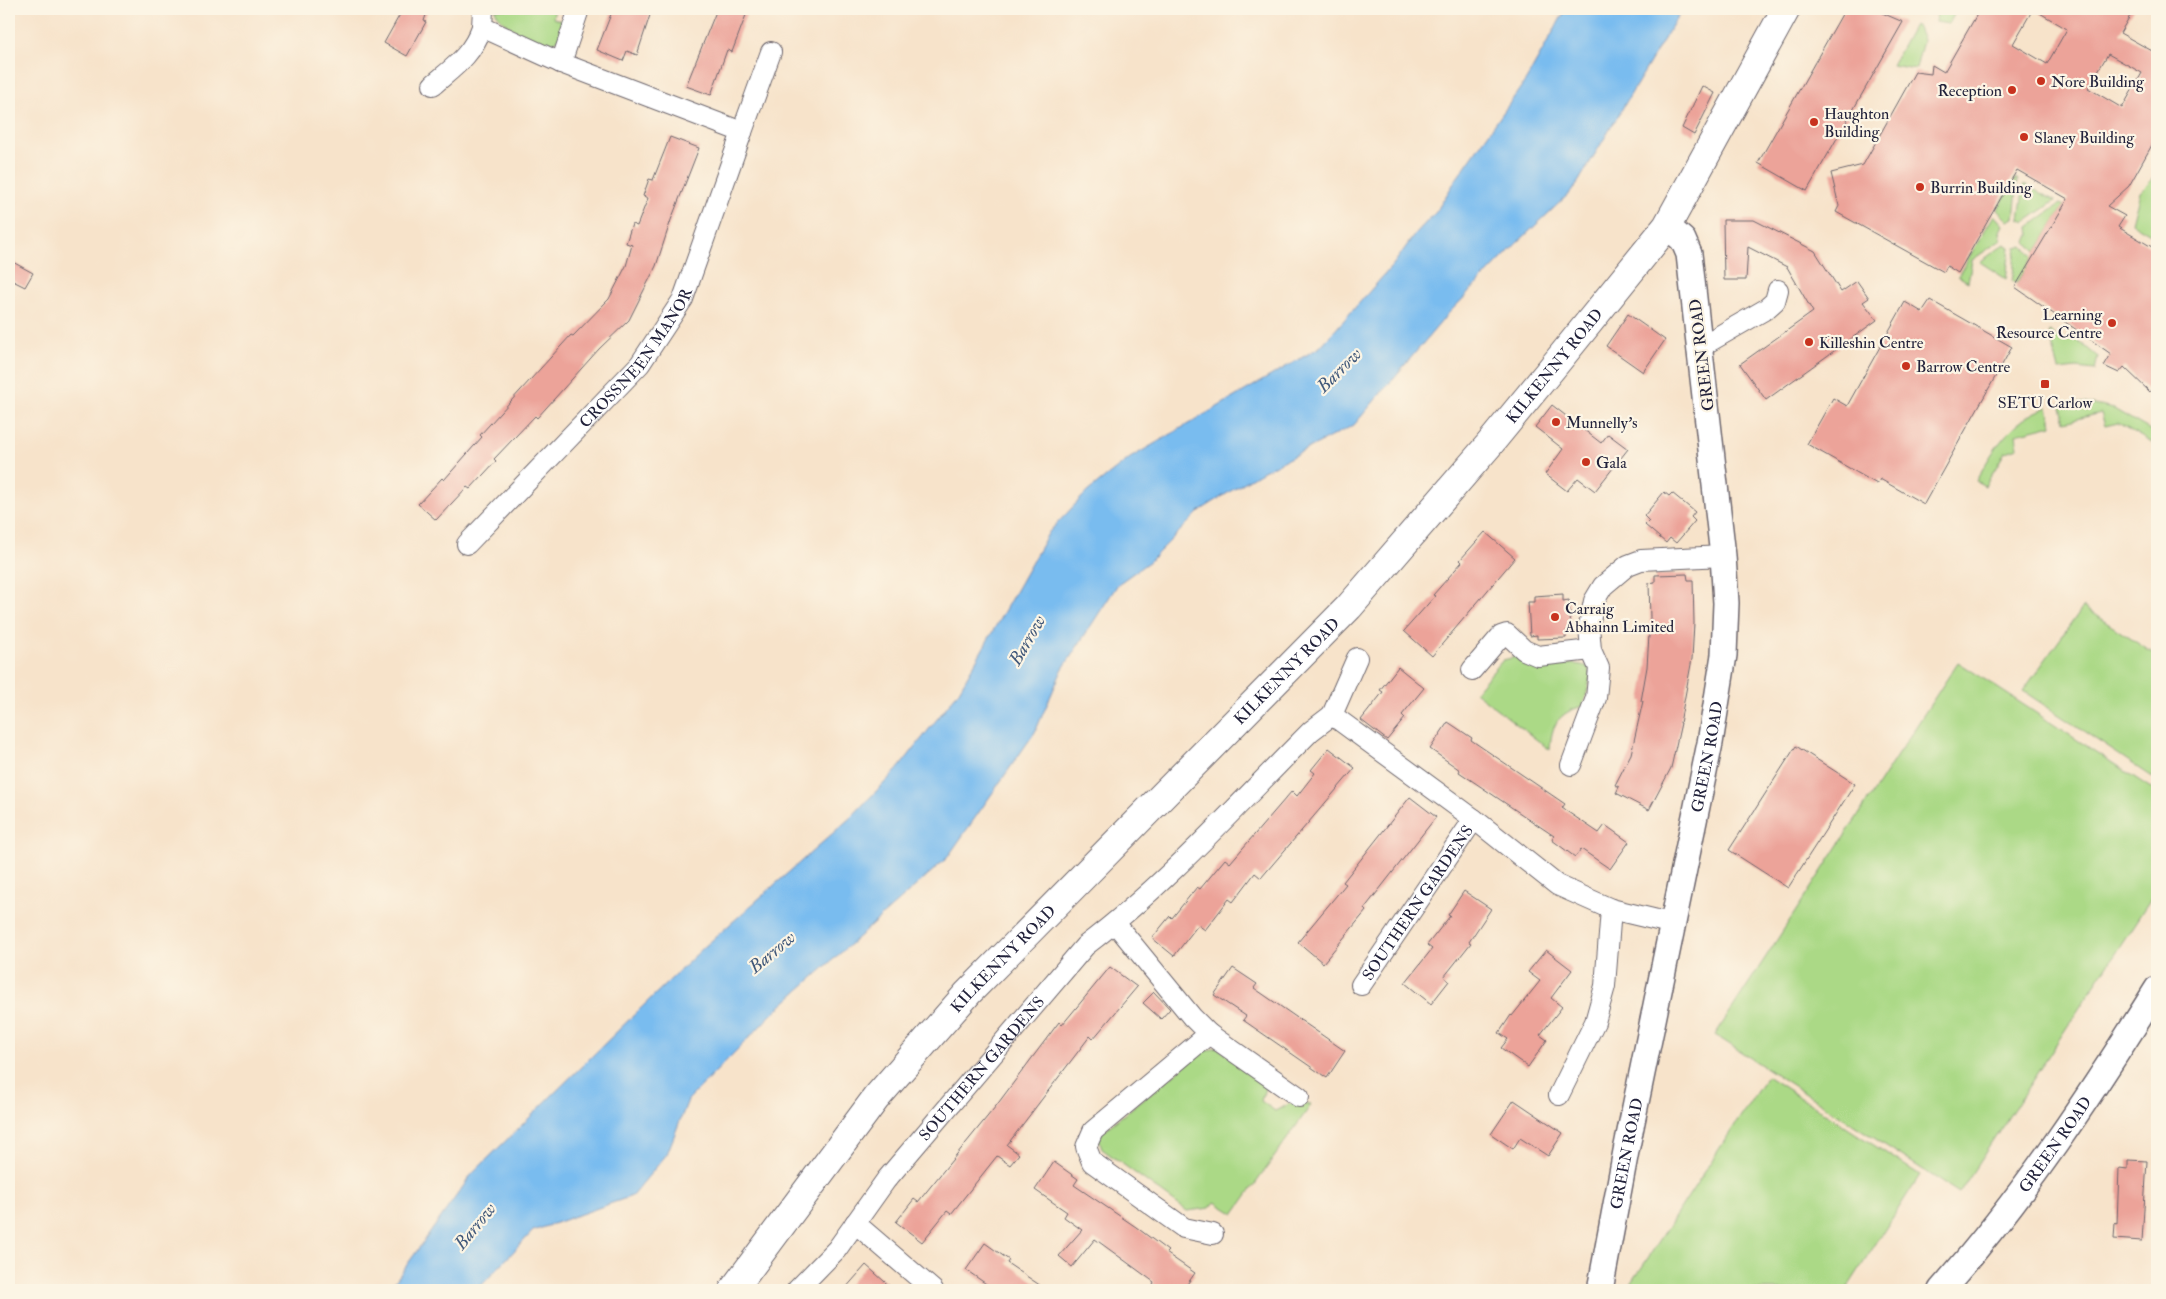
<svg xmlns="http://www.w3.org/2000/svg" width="2166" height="1299" font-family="'IM FELL Double Pica',serif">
<rect width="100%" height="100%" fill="#fcf5e5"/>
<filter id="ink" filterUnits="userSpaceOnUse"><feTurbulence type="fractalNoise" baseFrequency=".02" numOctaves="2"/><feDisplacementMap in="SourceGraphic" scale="10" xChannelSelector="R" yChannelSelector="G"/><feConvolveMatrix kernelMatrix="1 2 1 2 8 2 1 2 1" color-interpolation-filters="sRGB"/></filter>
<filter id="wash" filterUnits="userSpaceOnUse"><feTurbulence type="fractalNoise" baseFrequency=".0096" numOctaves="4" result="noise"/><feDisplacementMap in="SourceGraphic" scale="20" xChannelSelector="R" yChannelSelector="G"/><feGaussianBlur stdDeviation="1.12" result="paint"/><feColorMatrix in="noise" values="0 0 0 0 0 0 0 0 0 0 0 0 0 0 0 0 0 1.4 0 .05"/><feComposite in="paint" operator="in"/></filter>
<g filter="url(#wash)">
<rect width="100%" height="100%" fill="#f7e3ca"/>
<!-- green -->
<g fill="#abd986" stroke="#667e60">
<path d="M495,9H555L553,18L565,21L562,35L556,42C539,45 498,26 495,9Z"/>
<path d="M1938,9H1957L1949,24L1935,22Z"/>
<path d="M1914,25L1917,26L1923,40L1916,69L1892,65Z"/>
<path d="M2157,175V238L2132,223L2140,192Z"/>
<path d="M2016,178L2018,180L2014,218L2008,221L1997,210Z"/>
<path d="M2024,184L2055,201L2025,222L2019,219Z"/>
<path d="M2060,204L2064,206L2036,252L2027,242L2030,235L2029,227Z"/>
<path d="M1994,215L2003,225L2000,231L2001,240L1972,260L1968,282L1958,276Z"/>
<path d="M2005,244L2010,247L2006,279L1980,262Z"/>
<path d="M2023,246L2033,257L2017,283L2012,282L2016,248Z"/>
<path d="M2049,332L2066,342L2070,334L2098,357L2095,370L2076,368L2059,370Z"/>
<path d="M2084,403L2114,409L2157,434L2152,443L2118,423L2105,426L2101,413L2065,422L2060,404Z"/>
<path d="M2048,407L2052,425L2016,434L2018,448L2005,452L1985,486L1976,481C1994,448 2011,420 2048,407Z"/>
<path d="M2083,607L2157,656V780L2023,691Z"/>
<path d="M1516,657C1527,660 1536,666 1547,666C1563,666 1573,661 1588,667C1593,679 1586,694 1583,706C1558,713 1551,725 1550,750L1475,692L1503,660Z"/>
<path d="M1958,662L2157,792V889L1959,1193L1715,1035Z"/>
<path d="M1217,1047L1266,1085L1261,1101L1275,1111L1293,1102L1311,1105L1234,1214L1215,1202L1210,1208L1187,1211L1102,1149L1099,1140L1102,1132L1201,1053Z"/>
<path d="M1767,1076L1920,1175L1846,1290H1627Z"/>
</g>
<!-- water -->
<path fill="#79bcef" stroke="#4e6f95" d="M1566,9H1682L1574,189L1517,243L1447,315L1354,425L1256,475L1201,510L1150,561L1118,584L1062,670L1035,732L947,858L772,1014L688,1100L667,1154L632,1196L533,1231L477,1290H389L472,1174L642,1007L702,949L850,818L898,769L959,691L1049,532L1087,492L1130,458L1320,347L1393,265L1415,234L1436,212L1457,178L1526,80Z"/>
<g id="blocks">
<!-- building -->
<g fill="#eca399" fill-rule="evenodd">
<path d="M403,9H428L424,21L426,22L407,56L384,43Z"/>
<path d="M613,9H652L637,55L627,51L623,61L597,50Z"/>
<path d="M717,9H730L746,15L732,52L727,50L711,95L686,86Z"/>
<path d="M1845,9H1873L1903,22L1807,191L1758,163Z"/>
<path d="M1980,9H2134L2120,33L2154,52L2157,46V136L2129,186L2107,206L2125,216L2118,227L2157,250V379L2150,392L2124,367L2119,373L2104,366L2111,354L2015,287L2068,199L2017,170L1958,273L1947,266L1944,272L1836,212L1839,206L1831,173L1863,165L1915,72L1931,74L1932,65L1944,72ZM2033,9L2067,29L2047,64L2013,44ZM2108,54L2142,73L2122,108L2088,88Z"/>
<path d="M1702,86L1715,93L1694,135L1682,128Z"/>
<path d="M670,137L699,148L671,220L656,266L629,320L599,349L537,418L535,416L494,459L496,461L470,489L467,487L436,520L418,504L442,478L444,480L482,437L480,435L571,335L573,336L609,299L626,266L632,245L626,243L632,224L637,226L648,198L643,196L649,179L653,180Z"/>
<path d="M1723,220H1754L1815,251L1841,292L1857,281L1869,298L1863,302L1877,320L1766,400L1740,364L1813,312L1787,267L1748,247L1746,280H1724Z"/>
<path d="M9,260L33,273L25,287L9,279Z"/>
<path d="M1930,300L2012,347L1924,504L1880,479L1877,484L1807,444L1833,398L1847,406L1905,302L1922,312Z"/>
<path d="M1628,314L1665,340L1643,372L1606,346Z"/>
<path d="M1552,405L1601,443L1608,434L1628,449L1595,491L1578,478L1567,491L1545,474L1563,449L1535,427Z"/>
<path d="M1664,492L1669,496L1672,493L1695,512L1691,517L1695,521L1676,543L1670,538L1666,543L1645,525L1649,521L1644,516Z"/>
<path d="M1485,532L1515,558L1432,656L1404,631L1435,596L1433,595L1462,562L1460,560Z"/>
<path d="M1687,574L1688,580H1693L1694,623L1692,659L1680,723H1681L1671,768L1649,810L1616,793L1619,787L1615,785L1631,754L1643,701H1641L1647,667L1650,618L1649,583L1655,582V575Z"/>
<path d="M1563,594V601L1569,600L1571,630L1566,631V638L1537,639V635L1530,636L1528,602H1534V596Z"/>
<path d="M1398,667L1424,688L1402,715L1405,718L1387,740L1361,720L1383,692L1380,690Z"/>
<path d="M1448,722L1472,738L1471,740L1565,804L1562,808L1599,833L1605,825L1629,842L1610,869L1581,849L1575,857L1552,840L1554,836L1459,772L1460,770L1430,749Z"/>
<path d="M1796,746L1855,784L1788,888L1729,850Z"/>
<path d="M1329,748L1355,768L1261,878L1255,873L1233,902L1229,899L1205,930L1198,925L1174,956L1152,938L1170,916L1172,918L1197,887L1200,889L1225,859L1230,863L1292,791L1297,796L1315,773L1311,770Z"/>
<path d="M1410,797L1436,817L1364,909L1366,911L1323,963L1298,942L1346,884L1343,882Z"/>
<path d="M1464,891L1491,909L1469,942L1471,943L1444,977L1449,981L1431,1004L1405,983L1432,949L1427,945L1450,916L1448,915Z"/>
<path d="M1546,950L1572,970L1551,998L1562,1007L1540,1035L1547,1040L1528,1067L1501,1048L1508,1039L1499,1033L1511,1015L1512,1016L1540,981L1528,972Z"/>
<path d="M1110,967L1137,987L1093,1039L1090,1036L1007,1145L1019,1154L1010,1165L997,1156L951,1214L947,1211L922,1242L896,1222L914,1199L918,1202L996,1106L1059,1022L1062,1025Z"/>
<path d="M1233,968L1257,984L1254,988L1345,1051L1327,1078L1243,1020L1246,1016L1214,995Z"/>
<path d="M1154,992L1170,1009L1161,1019L1143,1003Z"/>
<path d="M1514,1100L1563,1133L1548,1156L1520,1138L1513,1149L1491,1134Z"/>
<path d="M2128,1160L2147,1161L2142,1241L2114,1239L2115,1223L2117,1224L2119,1168L2128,1169Z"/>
<path d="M1054,1162L1078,1179L1074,1185L1136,1227L1168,1251L1166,1253L1195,1273L1183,1290H1162L1153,1284L1154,1282L1095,1239L1072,1267L1059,1256L1082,1230L1064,1217L1067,1212L1035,1190Z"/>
<path d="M985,1243L1009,1260L1007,1263L1047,1290H995L966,1270Z"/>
<path d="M866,1265L894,1290H844Z"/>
</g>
</g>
</g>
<g filter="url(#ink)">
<use href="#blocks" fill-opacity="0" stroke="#6d666d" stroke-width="1"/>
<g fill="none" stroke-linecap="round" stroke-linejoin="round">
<!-- minor casing -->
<g stroke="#6d666d" stroke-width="22">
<g id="minor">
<path d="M561,63L579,9"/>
<path d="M433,85C455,66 472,55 482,27"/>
<path d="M742,132L771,52"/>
<path d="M1700,347L1766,309L1775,301L1778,290"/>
<path id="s1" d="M467,544L640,364L683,299L742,132L561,63L482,27L483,9"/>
<path d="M1357,658L1332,715L1474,819L1557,885L1611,909L1674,924"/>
<path d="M1472,670L1501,636L1507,634L1524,650L1538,656L1591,650"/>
<path d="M1571,765L1596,698L1599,668L1591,650L1589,626L1594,601L1603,586L1628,565L1641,560L1723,556"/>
<path d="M1115,923L1192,1017L1209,1034L1299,1097"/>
<path id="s2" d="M1361,985L1474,819"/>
<path d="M1209,1034L1093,1131L1086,1147L1092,1162L1184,1228L1213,1234"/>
<path d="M1559,1095L1595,1022L1605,986L1611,909"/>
<path d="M855,1223L933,1290"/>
<path id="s3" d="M797,1290L837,1249L886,1180L1085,946C1168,883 1238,804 1311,731L1332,715"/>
</g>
</g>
<!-- tertiary casing -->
<g stroke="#6d666d" stroke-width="28">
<g id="tertiary">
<path id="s4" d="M1600,1290L1626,1151L1710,743L1724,655L1726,603L1723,556L1689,254L1683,240L1667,226"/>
<path id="s5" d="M1941,1290C2023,1198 2092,1093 2157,989"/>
</g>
</g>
<!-- secondary casing -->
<g stroke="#6d666d" stroke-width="30">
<g id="secondary">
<path id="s6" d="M733,1290L876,1098L968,993L1349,607L1488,446L1552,368L1667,226L1786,9"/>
</g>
</g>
<!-- minor -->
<use href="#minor" stroke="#fff" stroke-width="20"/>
<!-- tertiary -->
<use href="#tertiary" stroke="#fff" stroke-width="25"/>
<!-- secondary -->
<use href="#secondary" stroke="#fff" stroke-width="28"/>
</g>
</g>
<!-- markers -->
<g fill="#c8321e" stroke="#fcf5e5" stroke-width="2">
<circle cx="2041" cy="81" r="5"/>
<circle cx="2012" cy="90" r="5"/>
<circle cx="1814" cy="122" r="5"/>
<circle cx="2024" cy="137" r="5"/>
<circle cx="1920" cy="187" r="5"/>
<circle cx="2112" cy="323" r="5"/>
<circle cx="1809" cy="342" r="5"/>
<circle cx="1906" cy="366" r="5"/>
<rect x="2040" y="379" width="10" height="10" rx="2.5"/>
<circle cx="1556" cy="422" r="5"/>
<circle cx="1586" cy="462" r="5"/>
<circle cx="1555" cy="617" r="5"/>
</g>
<g text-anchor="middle" stroke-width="4.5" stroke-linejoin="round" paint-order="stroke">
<!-- poi labels -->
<g font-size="16" fill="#22223b" stroke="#fcf5e5" text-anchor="start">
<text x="2051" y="87">Nore Building</text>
<text x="2002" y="96" text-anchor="end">Reception</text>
<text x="1824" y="119">Haughton<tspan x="1824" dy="18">Building</tspan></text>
<text x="2034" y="143">Slaney Building</text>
<text x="1930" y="193">Burrin Building</text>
<text x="2102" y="320" text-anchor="end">Learning<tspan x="2102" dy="18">Resource Centre</tspan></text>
<text x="1819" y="348">Killeshin Centre</text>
<text x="1916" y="372">Barrow Centre</text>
<text x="2045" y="408" text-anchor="middle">SETU Carlow</text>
<text x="1566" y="428">Munnelly's</text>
<text x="1596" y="468">Gala</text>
<text x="1565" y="614">Carraig<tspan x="1565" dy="18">Abhainn Limited</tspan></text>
</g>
<!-- street labels -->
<g font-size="16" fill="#22223b" stroke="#fcf5e5">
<text transform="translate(1701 355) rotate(-97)" y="6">GREEN ROAD</text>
<text dy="6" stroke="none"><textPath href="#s1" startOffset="252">CROSSNEEN MANOR</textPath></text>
<text dy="6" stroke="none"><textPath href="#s6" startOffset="1238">KILKENNY ROAD</textPath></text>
<text dy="6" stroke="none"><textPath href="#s6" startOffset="832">KILKENNY ROAD</textPath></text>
<text dy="6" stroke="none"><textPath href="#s4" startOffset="544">GREEN ROAD</textPath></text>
<text dy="6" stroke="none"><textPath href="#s2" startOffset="100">SOUTHERN GARDENS</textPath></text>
<text dy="6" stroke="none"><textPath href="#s6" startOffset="428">KILKENNY ROAD</textPath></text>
<text dy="6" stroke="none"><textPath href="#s3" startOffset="289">SOUTHERN GARDENS</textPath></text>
<text dy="6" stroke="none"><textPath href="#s5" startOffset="185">GREEN ROAD</textPath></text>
<text dy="6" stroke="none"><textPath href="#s4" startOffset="139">GREEN ROAD</textPath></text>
</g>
<!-- water labels -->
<g font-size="18" font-style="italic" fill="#40587a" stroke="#fcf5e5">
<text transform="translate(1339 370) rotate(-45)" y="6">Barrow</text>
<text transform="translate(1027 640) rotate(-60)" y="6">Barrow</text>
<text transform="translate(772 952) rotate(-40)" y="6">Barrow</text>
<text transform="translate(475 1226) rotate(-51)" y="6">Barrow</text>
</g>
</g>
<!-- margin -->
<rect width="2166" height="1299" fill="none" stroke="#fcf5e5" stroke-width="30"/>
</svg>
